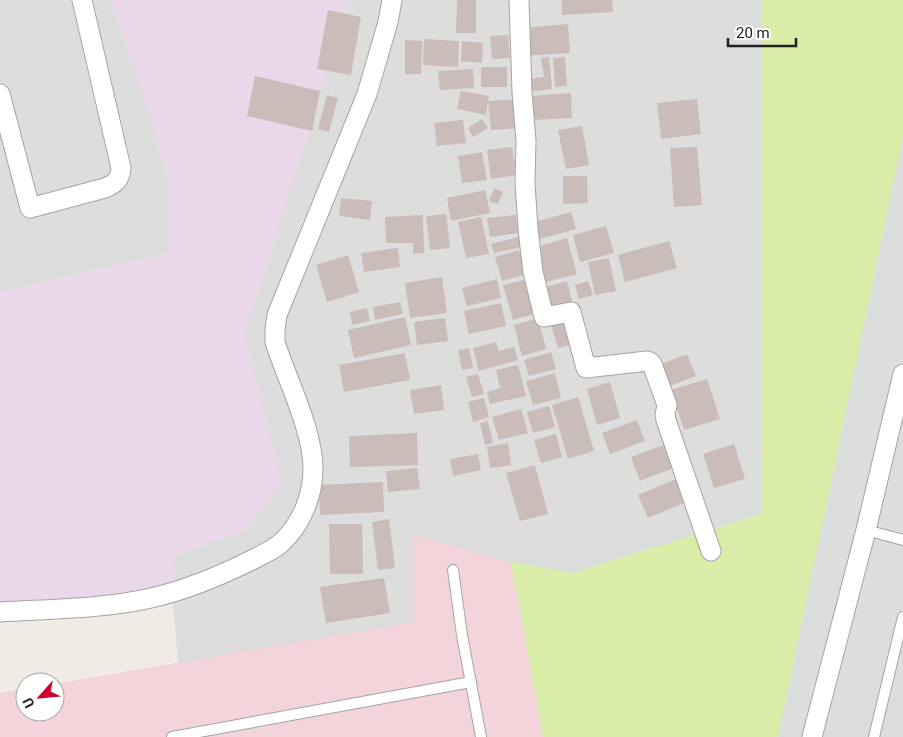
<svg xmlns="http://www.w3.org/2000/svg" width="903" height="737" font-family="Roboto,sans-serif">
<rect width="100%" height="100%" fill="#f1ebe6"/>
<!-- residential -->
<g fill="#dedddd">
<path d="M0,0H113L169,180V253L0,293Z"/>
<path d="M349,0H903V737H0V693L25,689V712H55V684L178,663L173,602L174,555L247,529L281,482L244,336Z"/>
</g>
<!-- commercial -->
<path fill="#f2d4da" d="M414,535L511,562L543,737H0V693L25,689V712H55V684L414,622Z"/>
<!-- industrial -->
<path fill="#ead7ea" d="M112,0H349L244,336L281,482L247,529L174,555L173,602L0,619V293L169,253V179Z"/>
<!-- grass -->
<path fill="#d9eda9" d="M761,0H903V137L778,737H543L511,562L572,573L761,514Z"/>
<!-- building -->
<g fill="#c9bcb9">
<path d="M457,0H476V33H456Z"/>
<path d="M562,0H612L613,12L562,15Z"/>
<path d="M328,10L361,17L351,75L317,69Z"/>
<path d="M568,24L570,53L524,56L522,28Z"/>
<path d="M508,35L510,58L492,59L490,36Z"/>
<path d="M424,39L459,41L458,67L423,65Z"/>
<path d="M405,40L422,41L421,74H405Z"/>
<path d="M462,41L483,43L482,63L461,61Z"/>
<path d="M549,57L552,89L528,92L527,79L544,77L541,58Z"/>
<path d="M565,57L567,86L555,87L553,58Z"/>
<rect x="481" y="67" width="26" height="20"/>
<path d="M473,69L474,88L440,90L438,71Z"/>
<path d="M255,76L320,91L312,131L247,116Z"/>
<path d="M461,91L489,96L488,101L518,99L521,128L491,130L488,101L486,115L457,109Z"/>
<path d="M571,93L572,118L533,120L531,96Z"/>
<path d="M327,95L338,98L329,132L318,129Z"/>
<path d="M697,99L701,134L661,139L657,103Z"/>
<path d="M482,119L488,128L473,137L468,128Z"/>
<path d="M463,120L466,143L437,146L434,123Z"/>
<path d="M582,126L589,165L566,169L558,130Z"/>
<path d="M512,147L517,175L491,179L487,150Z"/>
<path d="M697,147L702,205L674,207L670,148Z"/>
<path d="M482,152L487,180L462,183L458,156Z"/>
<path d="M563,176H587L588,203L563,204Z"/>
<path d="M494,188L503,192L498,204L489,201Z"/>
<path d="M485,190L490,213L451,221L447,198Z"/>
<path d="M341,198L372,201L370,220L339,216Z"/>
<path d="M571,212L576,229L536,240L531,223Z"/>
<path d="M446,214L450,248L430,250L426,216Z"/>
<path d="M423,215L424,253L413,254V243H386L385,217Z"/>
<path d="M516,215L518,233L490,237L487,218Z"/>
<path d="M481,217L489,254L466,258L458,222Z"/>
<path d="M606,226L614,253L580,262L573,235Z"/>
<path d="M519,237L522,247L494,253L491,244Z"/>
<path d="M567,238L577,274L546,282L536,247Z"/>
<path d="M669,241L677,268L625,282L618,255Z"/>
<path d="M398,248L400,267L364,272L361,253Z"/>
<path d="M519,250L526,274L502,281L495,257Z"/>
<path d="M348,255L359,292L327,302L316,265Z"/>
<path d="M609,258L616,291L595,295L588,262Z"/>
<path d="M442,277L447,313L410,318L405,283Z"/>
<path d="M497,279L501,298L467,306L462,288Z"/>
<path d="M524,280L534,314L513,320L503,285Z"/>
<path d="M567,281L573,305L549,311L543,288Z"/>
<path d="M588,281L593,295L579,299L575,285Z"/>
<path d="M400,302L403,314L375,320L373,307Z"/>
<path d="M501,303L506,326L469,334L464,311Z"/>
<path d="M367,308L370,321L352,325L350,312Z"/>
<path d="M405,317L411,345L354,358L348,330Z"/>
<path d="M570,317L577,343L558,348L550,321Z"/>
<path d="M445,318L448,341L417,345L414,322Z"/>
<path d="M538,318L546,349L522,356L514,325Z"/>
<path d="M496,342L499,351L514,347L518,360L479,371L473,348Z"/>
<path d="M469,348L473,368L462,370L458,350Z"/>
<path d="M551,352L556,369L529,376L524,360Z"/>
<path d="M405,353L410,380L344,392L339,365Z"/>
<path d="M687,354L696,376L667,387L659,365Z"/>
<path d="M518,365L526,396L490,404L487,392L500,388L496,370Z"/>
<path d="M555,373L561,398L533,405L526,381Z"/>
<path d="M478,374L484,394L472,397L466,377Z"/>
<path d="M707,379L720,419L684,430L671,390Z"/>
<path d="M610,382L620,418L597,425L587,389Z"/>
<path d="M441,385L444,410L414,414L410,390Z"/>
<path d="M578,397L594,451L568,459L552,405Z"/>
<path d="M484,398L489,417L473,422L468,402Z"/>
<path d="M549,406L555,427L533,433L527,412Z"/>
<path d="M521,409L528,433L499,440L492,417Z"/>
<path d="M637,420L645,441L610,454L602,433Z"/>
<path d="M488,421L493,443L485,445L480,423Z"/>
<path d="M417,433L418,465L350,467L349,436Z"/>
<path d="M556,434L562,457L541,463L534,440Z"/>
<path d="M508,443L511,465L490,468L487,447Z"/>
<path d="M667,444L676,467L640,481L631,457Z"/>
<path d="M734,444L745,479L714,488L703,454Z"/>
<path d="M478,454L481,470L453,476L450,459Z"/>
<path d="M535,465L548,514L520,521L506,473Z"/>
<path d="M417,468L420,489L388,492L386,471Z"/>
<path d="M676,479L686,502L648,518L638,495Z"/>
<path d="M383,482L384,512L320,515L319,485Z"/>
<path d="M389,519L395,568L378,570L372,522Z"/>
<path d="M329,524H362L363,574H330Z"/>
<path d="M384,578L390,613L326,623L320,587Z"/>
</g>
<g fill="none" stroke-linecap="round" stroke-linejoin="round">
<!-- service casing -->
<g stroke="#a4a4a4" stroke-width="12">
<g id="service">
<path d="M866,530L903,540"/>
<path d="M453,570L462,635L481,737"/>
<path d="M172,737L471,682"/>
<path d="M874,737L903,617"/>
</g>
</g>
<!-- minor casing -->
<g stroke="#a4a4a4" stroke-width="21">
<g id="minor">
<path d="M519,0L522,92L526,141L525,183L528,229L533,272L544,317L571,312L586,368L647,361L650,362L652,364L667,405L665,415L666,420L711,551"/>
<path d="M0,94L30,208L105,188C116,183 120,180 121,168L82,0"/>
<path d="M0,612C49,609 104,609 151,598C187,590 222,575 254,559C263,554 273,550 281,543C301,525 313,496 313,469C313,430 287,380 275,342V330L277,315L367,94L388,22L392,0"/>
<path d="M812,737L866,530L903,374"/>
</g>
</g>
<!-- service -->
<use href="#service" stroke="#fff" stroke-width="10"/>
<!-- minor -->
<use href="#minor" stroke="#fff" stroke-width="19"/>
</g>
<!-- north arrow -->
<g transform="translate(40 697) rotate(243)"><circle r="24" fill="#ffffff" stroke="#a6a6a6"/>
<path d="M0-4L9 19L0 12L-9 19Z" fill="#cf002d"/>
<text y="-8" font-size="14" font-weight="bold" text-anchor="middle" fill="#202020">U</text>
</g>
<!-- scale -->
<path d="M728 38v8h68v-8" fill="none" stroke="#202020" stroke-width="2.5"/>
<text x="736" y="38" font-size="15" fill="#202020" stroke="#ffffff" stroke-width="4" paint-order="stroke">20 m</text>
</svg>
